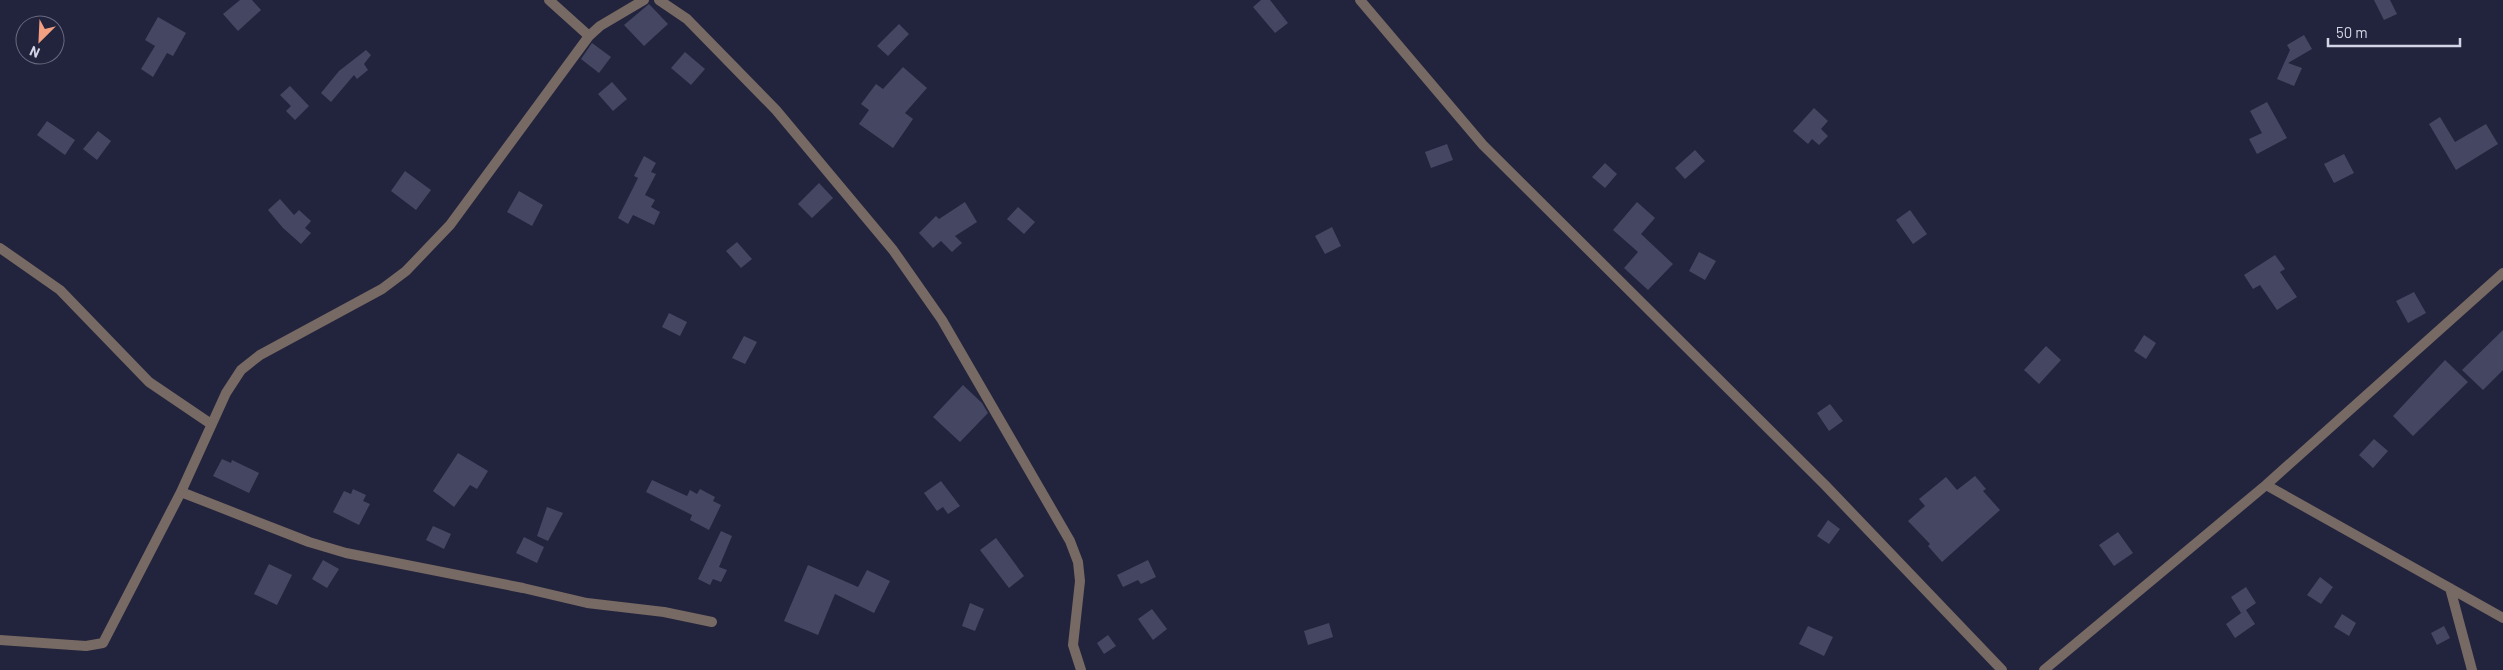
<svg xmlns="http://www.w3.org/2000/svg" width="2503" height="670" font-family="Barlow,sans-serif">
	<style>
		.building { fill: #454762 }
		.lines { fill: none; stroke-linecap: round; stroke-linejoin: round }
		.minor { stroke: #776963; stroke-width: 10 }
	</style>
	<rect width="100%" height="100%" fill="#22233c"/>
	<path class="building" d="M 240,0 L 252,0 L 261,10 L 238,31 L 223,14 Z
		M 1261,0 L 1270,0 L 1288,23 L 1275,33 L 1253,7 Z
		M 2374,0 L 2390,0 L 2397,14 L 2384,20 Z
		M 649,4 L 668,24 L 644,46 L 624,25 Z
		M 158,17 L 186,33 L 173,56 L 167,53 L 153,77 L 141,69 L 155,46 L 145,40 Z
		M 899,24 L 909,34 L 888,56 L 877,46 Z
		M 2304,35 L 2312,49 L 2288,63 L 2302,68 L 2294,86 L 2277,79 L 2290,50 L 2287,45 Z
		M 592,43 L 611,57 L 599,73 L 581,59 Z
		M 366,50 L 371,55 L 364,64 L 368,70 L 357,79 L 354,75 L 331,102 L 321,93 L 339,71 Z
		M 685,52 L 705,69 L 691,85 L 671,68 Z
		M 903,67 L 927,88 L 905,113 L 913,119 L 893,148 L 859,124 L 869,110 L 861,104 L 876,84 L 883,89 Z
		M 612,82 L 627,99 L 613,111 L 598,94 Z
		M 290,86 L 309,106 L 295,120 L 286,111 L 291,106 L 280,95 Z
		M 2267,102 L 2287,138 L 2257,154 L 2249,139 L 2262,133 L 2250,111 Z
		M 1814,108 L 1828,121 L 1821,129 L 1828,136 L 1819,145 L 1812,139 L 1808,144 L 1793,131 Z
		M 2440,117 L 2455,142 L 2486,124 L 2498,144 L 2456,170 L 2429,124 Z
		M 47,121 L 75,140 L 65,155 L 37,135 Z
		M 98,131 L 111,141 L 97,160 L 83,149 Z
		M 1447,144 L 1453,160 L 1431,168 L 1425,152 Z
		M 1695,150 L 1705,161 L 1685,179 L 1675,168 Z
		M 2344,154 L 2354,173 L 2334,183 L 2324,164 Z
		M 644,156 L 656,163 L 651,172 L 656,174 L 645,195 L 655,200 L 651,207 L 660,212 L 654,225 L 633,215 L 628,224 L 618,218 L 638,178 L 634,176 Z
		M 1605,163 L 1617,174 L 1605,188 L 1592,177 Z
		M 405,171 L 431,190 L 416,210 L 391,191 Z
		M 819,183 L 833,198 L 812,218 L 798,204 Z
		M 519,191 L 543,205 L 532,226 L 507,212 Z
		M 280,199 L 294,215 L 299,210 L 311,221 L 305,228 L 311,233 L 301,244 L 283,228 L 268,210 Z
		M 965,202 L 977,222 L 955,236 L 962,243 L 952,252 L 941,241 L 933,248 L 919,233 L 936,216 L 939,219 Z
		M 1637,202 L 1655,218 L 1641,234 L 1673,264 L 1648,290 L 1624,268 L 1638,252 L 1613,230 Z
		M 1018,207 L 1035,222 L 1024,234 L 1007,219 Z
		M 1910,210 L 1927,234 L 1913,244 L 1896,220 Z
		M 1332,227 L 1341,246 L 1325,254 L 1315,236 Z
		M 737,242 L 752,259 L 741,268 L 726,251 Z
		M 1699,252 L 1716,261 L 1705,280 L 1689,271 Z
		M 2275,255 L 2285,269 L 2280,272 L 2297,297 L 2277,310 L 2260,285 L 2253,289 L 2244,275 Z
		M 2414,292 L 2426,313 L 2408,323 L 2396,301 Z
		M 669,313 L 687,322 L 680,336 L 662,327 Z
		M 2503,330 L 2503,370 L 2483,390 L 2462,370 Z
		M 2144,335 L 2156,343 L 2146,359 L 2134,351 Z
		M 744,336 L 757,342 L 745,364 L 732,358 Z
		M 2046,346 L 2061,360 L 2039,384 L 2024,370 Z
		M 2445,360 L 2468,382 L 2413,436 L 2393,416 Z
		M 963,385 L 982,403 L 988,413 L 960,442 L 933,417 Z
		M 1830,404 L 1843,421 L 1829,431 L 1817,413 Z
		M 2374,439 L 2388,451 L 2373,468 L 2359,455 Z
		M 458,453 L 488,471 L 477,489 L 470,485 L 454,507 L 433,491 Z
		M 222,459 L 231,463 L 232,460 L 259,473 L 249,493 L 213,476 Z
		M 1975,476 L 1986,489 L 1983,491 L 2000,510 L 1942,562 L 1928,546 L 1930,544 L 1908,521 L 1925,506 L 1919,499 L 1946,477 L 1957,490 Z
		M 652,480 L 687,496 L 690,490 L 697,494 L 700,489 L 715,497 L 713,501 L 721,505 L 709,530 L 690,520 L 692,515 L 646,492 Z
		M 941,481 L 960,506 L 948,514 L 943,507 L 937,511 L 924,493 Z
		M 353,489 L 366,495 L 363,501 L 370,504 L 359,525 L 333,512 L 344,491 L 351,494 Z
		M 547,507 L 563,513 L 548,541 L 537,536 Z
		M 1828,520 L 1840,529 L 1829,544 L 1817,536 Z
		M 433,526 L 451,534 L 444,549 L 426,540 Z
		M 721,531 L 732,536 L 719,567 L 727,570 L 721,582 L 713,579 L 710,585 L 698,579 Z
		M 2118,532 L 2133,553 L 2114,566 L 2099,545 Z
		M 524,537 L 544,547 L 537,563 L 516,553 Z
		M 996,538 L 1024,576 L 1009,588 L 980,550 Z
		M 323,560 L 339,569 L 327,588 L 312,579 Z
		M 1148,560 L 1156,577 L 1141,584 L 1138,580 L 1123,587 L 1117,575 Z
		M 269,564 L 292,575 L 277,605 L 254,594 Z
		M 808,565 L 858,587 L 867,570 L 890,581 L 874,613 L 835,594 L 818,635 L 784,621 Z
		M 2320,577 L 2333,587 L 2321,604 L 2307,595 Z
		M 2246,587 L 2256,603 L 2246,610 L 2255,624 L 2235,638 L 2226,624 L 2244,611 L 2241,613 L 2231,597 Z
		M 970,603 L 984,609 L 975,631 L 962,626 Z
		M 1152,609 L 1167,629 L 1153,640 L 1138,619 Z
		M 2342,614 L 2356,623 L 2349,636 L 2334,627 Z
		M 1329,623 L 1333,637 L 1308,645 L 1304,631 Z
		M 1808,626 L 1833,637 L 1824,656 L 1799,644 Z
		M 2444,626 L 2450,638 L 2437,645 L 2431,633 Z
		M 1108,635 L 1116,646 L 1104,654 L 1097,643 Z"/>
	<g class="lines">
		<path class="minor" d="M 549,0 L 589,36
			M 659,0 L 687,19 L 776,110 L 893,250 L 942,320 L 1070,541 L 1078,562 L 1080,581 L 1073,645 L 1081,670
			M 1360,0 L 1483,145 L 1825,485 L 2002,670
			M 0,248 L 60,290 L 149,382 L 211,424
			M 2266,485 L 2503,618
			M 181,492 L 309,542 L 346,553 L 523,588 L 587,603 L 664,612 L 712,622
			M 2450,588 L 2472,670
			M 0,640 L 86,646 L 103,643 L 181,492 L 226,393 L 241,370 L 260,355 L 382,289 L 406,271 L 450,225 L 589,36 L 600,26 L 644,0
			M 2044,670 L 2266,485 L 2503,273"/>
	</g>
	<g transform="translate(40 40) rotate(204)"><circle r="24" fill="#22233c" stroke="#696a80"/>
	<path d="M0-4L9 19L0 12L-9 19Z" fill="#f2a081"/>
	<text y="-8" font-size="14" font-weight="bold" text-anchor="middle" fill="#d3d5e6">N</text>
	</g>
	<path d="M2328 38v8h132v-8" fill="none" stroke="#d3d5e6" stroke-width="2.5"/>
	<text x="2336" y="38" font-size="15" fill="#d3d5e6" stroke="#22233c" stroke-width="4" paint-order="stroke">50 m</text>
</svg>
